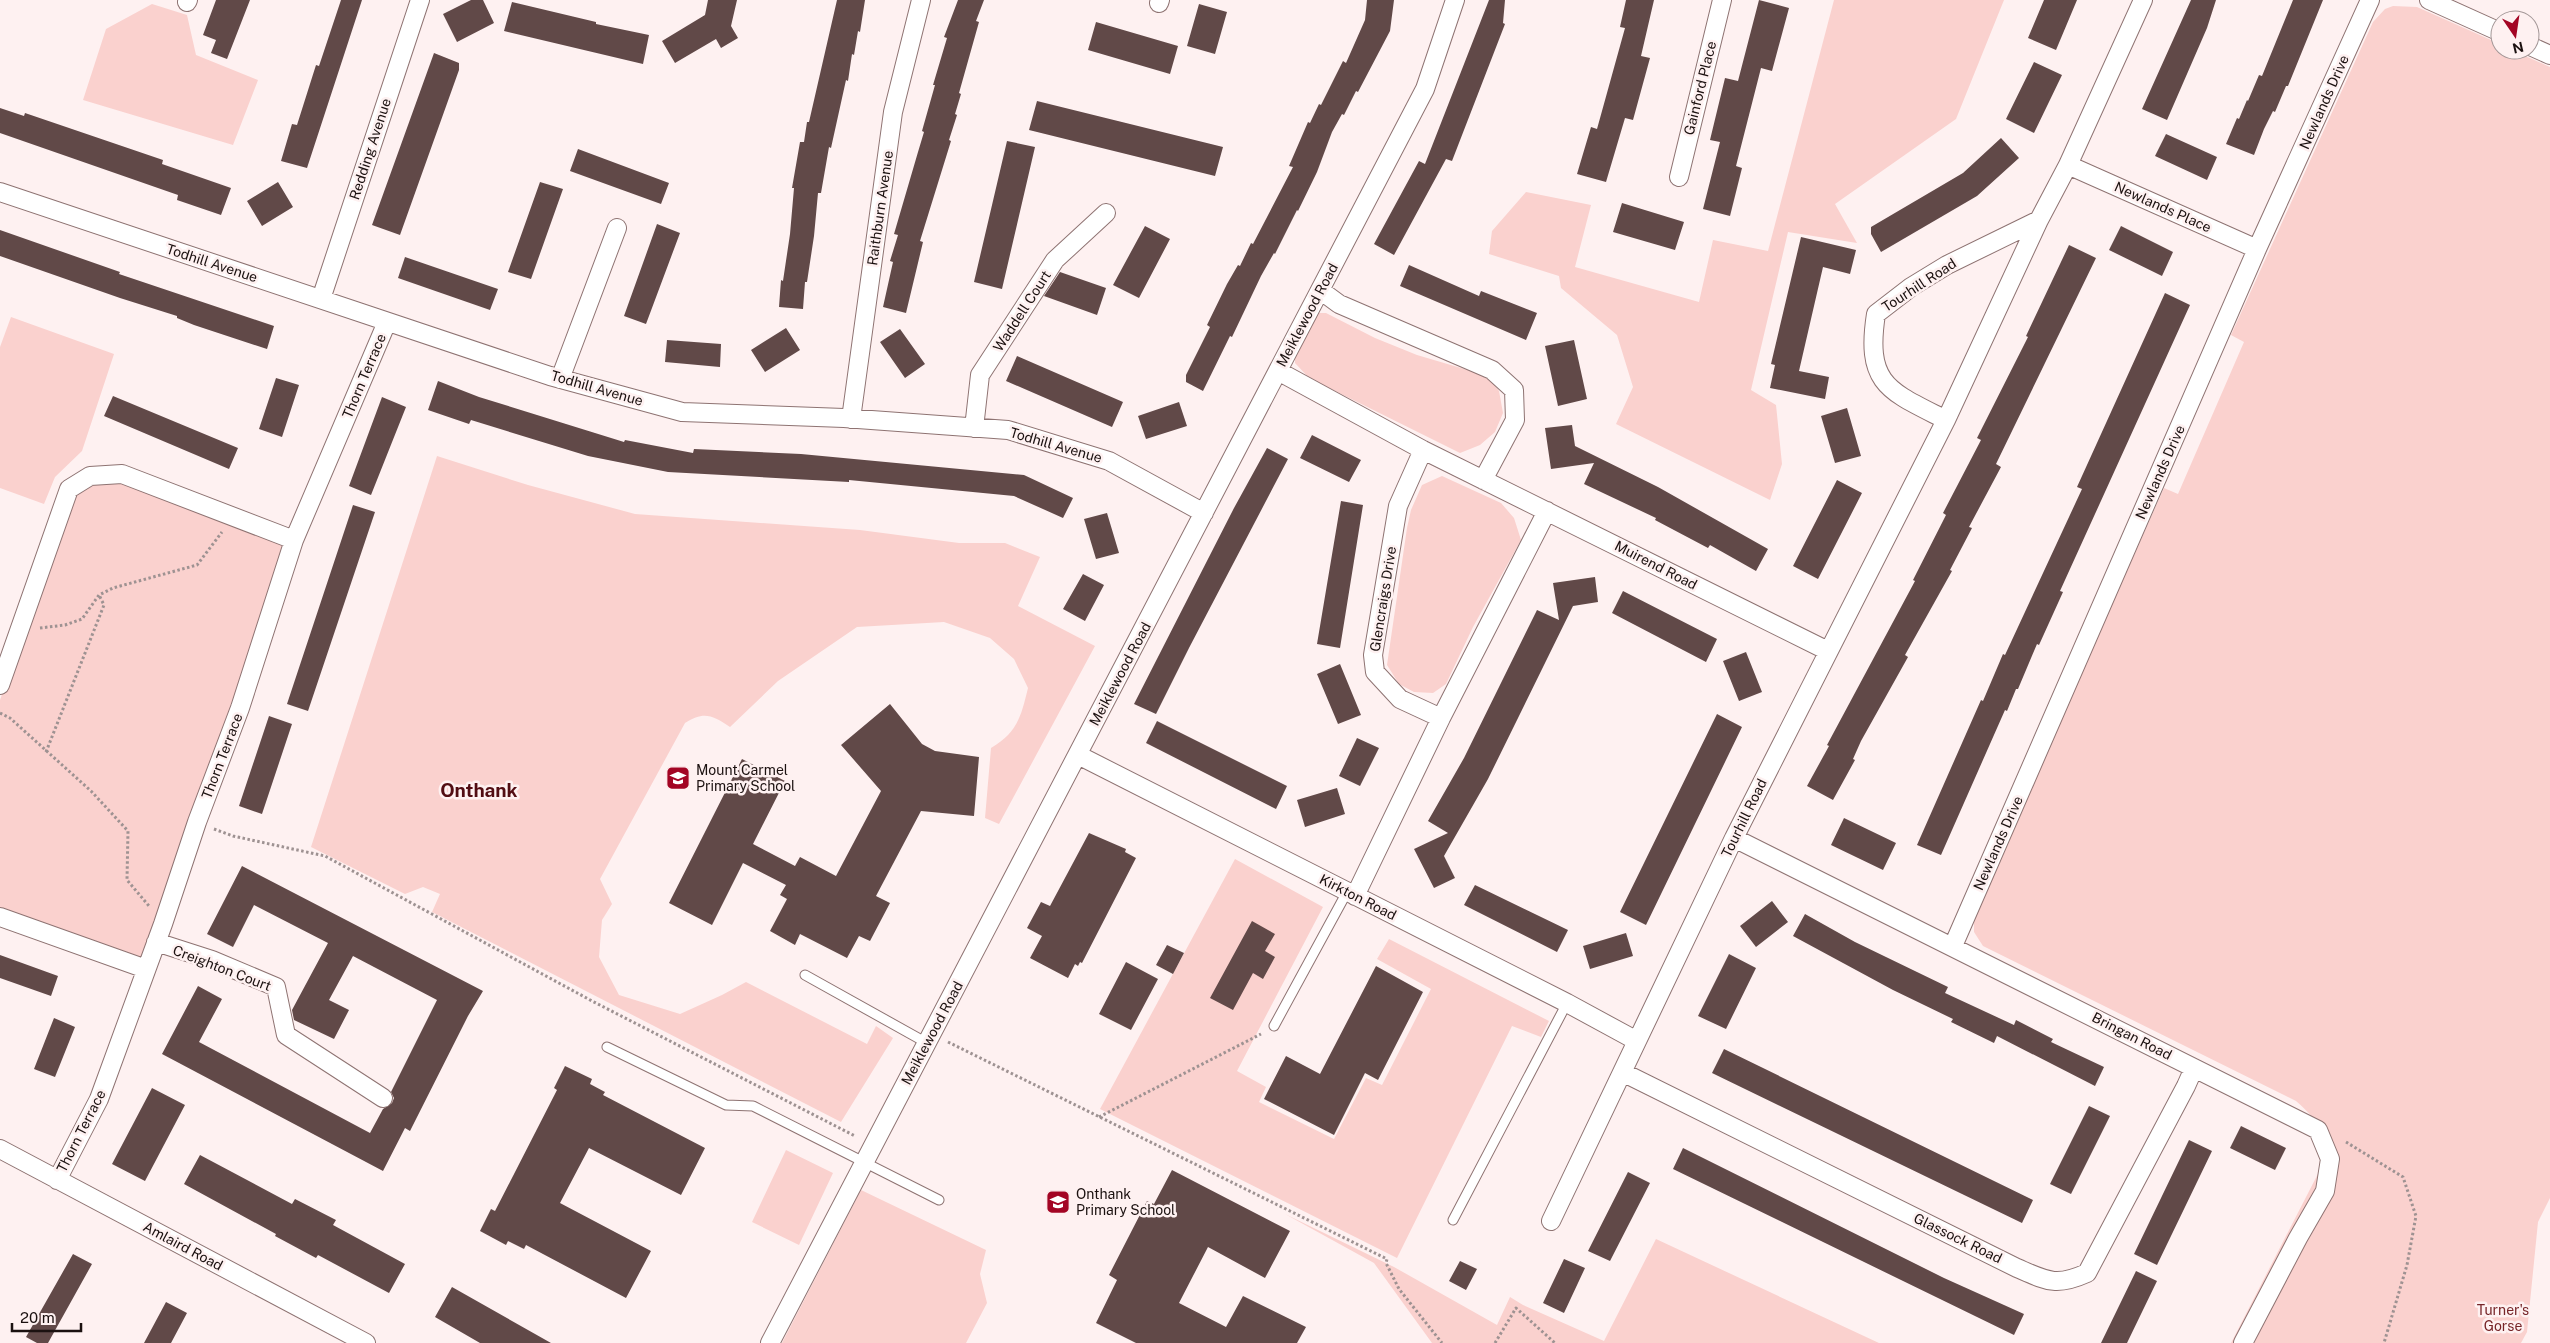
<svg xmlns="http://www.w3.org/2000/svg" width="2550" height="1343" font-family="'Public Sans',sans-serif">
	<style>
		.green { fill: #fad1ce }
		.building { fill: #614948 }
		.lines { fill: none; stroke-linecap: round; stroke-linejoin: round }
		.lane-casing { stroke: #8e7372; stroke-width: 11 }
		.street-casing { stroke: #8e7372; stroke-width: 20 }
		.path { stroke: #9e9292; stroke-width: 3; stroke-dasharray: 2.5 2.5; stroke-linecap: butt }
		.lane { stroke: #fff; stroke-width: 9 }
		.street { stroke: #fff; stroke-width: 18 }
		.labels { text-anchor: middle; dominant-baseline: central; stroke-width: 5; stroke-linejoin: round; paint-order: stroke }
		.street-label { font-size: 14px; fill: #1b1110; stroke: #fef1f1 }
		.poi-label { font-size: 14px; fill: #1b1110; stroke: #fef1f1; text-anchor: start }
		.park-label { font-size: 14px; fill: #772528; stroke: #fef1f1 }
		.district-label { font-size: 19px; font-weight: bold; fill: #520d13; stroke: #fef1f1 }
	</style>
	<rect width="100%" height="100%" fill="#fef1f1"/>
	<path class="green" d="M 1834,0 L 2004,0 L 1956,119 L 1835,204 L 1857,243 L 1788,232 L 1751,390 L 1776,405 L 1782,464 L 1770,500 L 1616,424 L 1633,387 L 1617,335 L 1561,288 L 1559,276 L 1489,254 L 1492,231 L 1526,192 L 1591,205 L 1575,267 L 1699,302 L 1713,240 L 1768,251 Z
		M 152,4 L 187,15 L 196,55 L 258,80 L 233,145 L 83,100 L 106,29 Z
		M 2393,6 L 2417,7 L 2500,44 L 2500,50 L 2512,50 L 2550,67 L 2550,1198 L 2538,1222 L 2527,1332 L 2521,1343 L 2231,1343 L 2323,1164 C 2323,1130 2322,1124 2296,1101 L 1983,946 L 1974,932 L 1974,913 L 2164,488 L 2178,494 L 2244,342 L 2231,335 L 2373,22 L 2385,9 Z
		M 1316,313 L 1326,313 L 1375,338 L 1417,355 L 1488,376 L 1499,391 L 1503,413 L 1495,432 L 1480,445 L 1460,453 L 1309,378 L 1295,363 L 1295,348 Z
		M 11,317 L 114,354 L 82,451 L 55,477 L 44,504 L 0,488 L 0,347 Z
		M 437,456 L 528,485 L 635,514 L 860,530 L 959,543 L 1005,543 L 1040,557 L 1018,606 L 1095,646 L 999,824 L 985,818 L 991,748 C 1018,732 1021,716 1028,688 L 1014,659 L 990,638 L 944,622 L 857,627 L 778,681 L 730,727 C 712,715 704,711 685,723 L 600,879 L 612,904 L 602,920 L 599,957 L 619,995 L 680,1014 L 722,995 L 746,982 L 867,1044 L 876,1026 L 893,1038 L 841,1122 L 432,912 L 440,894 L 423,887 L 405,894 L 311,847 Z
		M 1442,476 L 1501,503 L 1514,518 L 1521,540 L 1473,627 L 1446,684 L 1433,693 L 1414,692 L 1399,684 L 1387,665 L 1407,528 L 1411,510 L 1422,485 Z
		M 118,478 L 287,543 L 234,707 L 141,963 L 0,911 L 0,700 L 73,493 L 91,480 Z
		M 1235,859 L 1323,907 L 1237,1071 L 1266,1087 L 1259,1102 L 1334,1139 L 1366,1078 L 1382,1085 L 1431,989 L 1377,959 L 1389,939 L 1549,1021 L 1541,1037 L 1512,1026 L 1397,1258 L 1100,1109 Z
		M 786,1150 L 833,1173 L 799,1245 L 752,1222 Z
		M 861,1190 L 986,1250 L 980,1274 L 987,1303 L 966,1343 L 782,1343 Z
		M 1285,1214 L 1394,1267 L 1497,1325 L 1510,1297 L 1523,1305 L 1604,1341 L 1656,1239 L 1879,1343 L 1432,1343 L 1374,1263 Z"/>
	<path class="building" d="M 216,0 L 250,0 L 227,59 L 211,53 L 216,40 L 203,35 Z
		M 341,0 L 362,0 L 307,168 L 281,161 L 292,124 L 297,125 L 316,65 L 319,66 Z
		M 471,0 L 483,0 L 494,23 L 457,42 L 443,14 Z
		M 708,0 L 737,0 L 731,26 L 738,38 L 721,48 L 716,39 L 675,63 L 662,41 L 705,15 Z
		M 837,0 L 865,0 L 860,32 L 858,31 L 854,55 L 852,54 L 848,81 L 846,80 L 831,148 L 829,147 L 821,193 L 818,193 L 814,236 L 807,282 L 805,282 L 803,309 L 779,307 L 781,280 L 783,281 L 790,234 L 794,188 L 792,188 L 800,142 L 804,142 L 807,122 L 809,122 Z
		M 958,0 L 984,0 L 976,21 L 979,22 L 959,93 L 961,94 L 955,114 L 957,115 L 949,140 L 951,141 L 920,241 L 923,242 L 906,313 L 883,307 L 893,262 L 890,261 L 898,235 L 894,234 L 918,152 L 924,132 L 922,131 L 935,85 L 933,85 L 947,38 L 944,37 Z
		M 1367,0 L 1394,0 L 1390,31 L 1358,92 L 1356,91 L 1344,115 L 1342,114 L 1332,132 L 1317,172 L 1298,211 L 1297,210 L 1275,254 L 1274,253 L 1261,276 L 1232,337 L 1230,336 L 1203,391 L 1186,382 L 1186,375 L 1210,327 L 1207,325 L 1227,284 L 1238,265 L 1240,266 L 1251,243 L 1253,244 L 1293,167 L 1289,166 L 1308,122 L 1310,123 L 1319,104 L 1321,105 L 1343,61 L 1346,63 L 1365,20 Z
		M 1489,0 L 1505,0 L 1503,23 L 1505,24 L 1452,161 L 1446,159 L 1394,255 L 1374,244 L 1419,161 L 1425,164 Z
		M 1626,0 L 1654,0 L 1641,56 L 1650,58 L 1633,120 L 1625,118 L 1606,182 L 1577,174 L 1591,127 L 1597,129 L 1625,28 L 1620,27 Z
		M 1759,0 L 1789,8 L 1772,71 L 1761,68 L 1736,166 L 1742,168 L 1730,216 L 1703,209 L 1720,142 L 1710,140 L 1725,78 L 1738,81 Z
		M 2044,0 L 2077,0 L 2056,50 L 2028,38 Z
		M 2191,0 L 2216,0 L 2207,28 L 2167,120 L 2142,109 Z
		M 2293,0 L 2323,0 L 2288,86 L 2286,86 L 2275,112 L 2273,111 L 2264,129 L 2254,155 L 2226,144 L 2237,118 L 2239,119 L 2247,100 L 2248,101 L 2259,75 L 2262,76 Z
		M 512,2 L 596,22 L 596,24 L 649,35 L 643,64 L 504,31 Z
		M 1199,4 L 1227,12 L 1215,54 L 1187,46 Z
		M 1096,22 L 1178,46 L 1170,74 L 1088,50 Z
		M 434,53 L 459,63 L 459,70 L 400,235 L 372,225 Z
		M 2034,62 L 2062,75 L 2034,133 L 2006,119 Z
		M 1037,101 L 1223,147 L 1215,176 L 1029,130 Z
		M 0,108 L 24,116 L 25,113 L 163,160 L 162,164 L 231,188 L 221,215 L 177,200 L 178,195 L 0,133 Z
		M 2166,134 L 2217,157 L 2207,180 L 2155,156 Z
		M 2001,138 L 2019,158 L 1977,196 L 1881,252 L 1871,234 L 1871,227 L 1963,173 Z
		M 1007,141 L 1035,147 L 1002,289 L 974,282 Z
		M 578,149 L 669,183 L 661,204 L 570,171 Z
		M 278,182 L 293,207 L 262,226 L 247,201 Z
		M 540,182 L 563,189 L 531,279 L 508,272 Z
		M 1622,203 L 1684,222 L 1675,250 L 1613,232 Z
		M 657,224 L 680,233 L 646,324 L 624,316 Z
		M 1145,226 L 1170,239 L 1139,298 L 1113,285 Z
		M 2121,226 L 2173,252 L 2162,276 L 2109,250 Z
		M 0,230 L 120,272 L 119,274 L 274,326 L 267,349 L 194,325 L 177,318 L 177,316 L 120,298 L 0,256 Z
		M 1801,237 L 1856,250 L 1850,274 L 1823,267 L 1799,371 L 1829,377 L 1825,399 L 1770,388 L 1775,365 L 1771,364 Z
		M 2069,245 L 2096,258 L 1996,464 L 2001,467 L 1969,527 L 1972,528 L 1950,570 L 1952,571 L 1905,655 L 1908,657 L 1861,741 L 1853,759 L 1855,760 L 1833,800 L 1807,786 L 1829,746 L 1827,745 L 1915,581 L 1913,580 L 1946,515 L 1943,513 L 1981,440 L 1977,438 L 2028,337 L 2026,336 Z
		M 405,257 L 498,289 L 490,310 L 398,278 Z
		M 1409,265 L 1479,296 L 1481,291 L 1537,313 L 1526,340 L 1400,286 Z
		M 1060,272 L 1106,288 L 1097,315 L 1044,296 Z
		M 2165,293 L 2190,305 L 2060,591 L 2063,592 L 2039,645 L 2037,644 L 2018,689 L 2016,689 L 2007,711 L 2005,710 L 1941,855 L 1917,845 L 1981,700 L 1983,701 L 2003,654 L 2005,655 L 2082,489 L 2077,487 Z
		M 786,328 L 800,350 L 765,372 L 751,350 Z
		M 900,329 L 925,364 L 905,378 L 880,342 Z
		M 667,340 L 721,344 L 720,367 L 665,362 Z
		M 1574,340 L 1587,399 L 1558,406 L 1545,346 Z
		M 1017,356 L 1123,402 L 1112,427 L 1006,381 Z
		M 276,378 L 299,385 L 282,437 L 259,429 Z
		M 438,381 L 479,397 L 624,442 L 625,440 L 693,453 L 694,449 L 801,454 L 1024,475 L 1073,498 L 1063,518 L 1014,496 L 849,480 L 849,482 L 668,472 L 588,456 L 471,420 L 469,424 L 428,410 Z
		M 113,396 L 238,448 L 229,469 L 104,416 Z
		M 382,397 L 406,407 L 371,495 L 349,486 Z
		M 1179,402 L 1187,426 L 1146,439 L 1138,416 Z
		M 1847,408 L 1861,456 L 1835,463 L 1821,416 Z
		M 1572,425 L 1575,446 L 1658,487 L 1768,549 L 1756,571 L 1710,545 L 1708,548 L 1655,520 L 1656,518 L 1584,484 L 1594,463 L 1551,469 L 1545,428 Z
		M 1312,435 L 1361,460 L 1349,482 L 1300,458 Z
		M 1267,448 L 1288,459 L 1189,648 L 1156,714 L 1134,704 L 1234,508 Z
		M 1837,480 L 1862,493 L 1818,579 L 1793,566 Z
		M 1341,501 L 1363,505 L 1340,648 L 1317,644 Z
		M 353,505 L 375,512 L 308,711 L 287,704 Z
		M 1107,513 L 1119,553 L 1096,559 L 1084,519 Z
		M 1083,574 L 1104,585 L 1085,621 L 1063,609 Z
		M 1595,577 L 1598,602 L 1573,606 L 1488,779 L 1444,856 L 1455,878 L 1434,888 L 1414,849 L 1448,833 L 1428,821 L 1464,758 L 1537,610 L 1559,620 L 1553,583 Z
		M 1623,591 L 1717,639 L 1706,662 L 1612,613 Z
		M 1746,652 L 1762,692 L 1739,701 L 1723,661 Z
		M 1340,664 L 1361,715 L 1338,724 L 1317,674 Z
		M 890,704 L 922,744 L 935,751 L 979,757 L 974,816 L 921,811 L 876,896 L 890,903 L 870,941 L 859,936 L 847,958 L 800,934 L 795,945 L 770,931 L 787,899 L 780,895 L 786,885 L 743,863 L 712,925 L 669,903 L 742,759 L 785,781 L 753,844 L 795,866 L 800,857 L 836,876 L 881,791 L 841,745 Z
		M 1717,714 L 1742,727 L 1646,925 L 1620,912 Z
		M 269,716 L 292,724 L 262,814 L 239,806 Z
		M 1157,721 L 1287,786 L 1276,809 L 1146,743 Z
		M 1357,738 L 1379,748 L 1360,786 L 1339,776 Z
		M 1337,788 L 1345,814 L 1305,827 L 1297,800 Z
		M 1844,818 L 1896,843 L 1883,870 L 1831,845 Z
		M 1089,833 L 1126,849 L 1125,852 L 1136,858 L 1082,963 L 1080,962 L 1078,966 L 1075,964 L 1068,978 L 1030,958 L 1042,936 L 1027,928 L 1041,902 L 1050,906 Z
		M 242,866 L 483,991 L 468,1016 L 410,1131 L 405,1128 L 383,1171 L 162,1054 L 198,986 L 222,999 L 199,1042 L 370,1133 L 383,1109 L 392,1103 L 394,1098 L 391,1092 L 437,1000 L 353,956 L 329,1000 L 349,1010 L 334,1039 L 294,1020 L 292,1010 L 328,943 L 254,905 L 233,947 L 207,934 Z
		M 1475,885 L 1568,930 L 1557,952 L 1464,905 Z
		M 1772,901 L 1788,922 L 1756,947 L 1740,926 Z
		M 1805,914 L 1855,942 L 1948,987 L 1945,993 L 2014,1025 L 2016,1020 L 2053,1039 L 2051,1042 L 2104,1067 L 2095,1086 L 1997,1036 L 1994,1043 L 1951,1022 L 1953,1019 L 1893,990 L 1793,936 Z
		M 1252,921 L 1275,934 L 1265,951 L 1275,957 L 1263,979 L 1253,973 L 1233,1010 L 1210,998 Z
		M 1626,933 L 1633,956 L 1590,969 L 1583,946 Z
		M 1167,945 L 1184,953 L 1173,974 L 1156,965 Z
		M 1729,954 L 1756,968 L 1726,1029 L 1698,1016 Z
		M 0,955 L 58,976 L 51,996 L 0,978 Z
		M 1126,962 L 1158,979 L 1131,1030 L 1099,1014 Z
		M 1376,966 L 1423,992 L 1378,1080 L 1365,1073 L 1334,1135 L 1264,1099 L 1286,1056 L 1320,1074 Z
		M 54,1018 L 75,1027 L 55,1077 L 34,1069 Z
		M 1724,1049 L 2033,1200 L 2022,1223 L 1712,1073 Z
		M 565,1066 L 592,1079 L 590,1084 L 605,1092 L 603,1095 L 705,1148 L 681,1195 L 589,1148 L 560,1203 L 651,1251 L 626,1298 L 526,1245 L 524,1249 L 508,1241 L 506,1245 L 480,1231 L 491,1209 L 495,1211 L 557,1090 L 554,1088 Z
		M 152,1088 L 185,1105 L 145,1181 L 112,1164 Z
		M 2089,1106 L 2110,1116 L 2071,1194 L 2050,1184 Z
		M 2241,1126 L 2286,1148 L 2275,1170 L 2230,1148 Z
		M 2189,1140 L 2212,1151 L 2157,1265 L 2134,1254 Z
		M 1683,1148 L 1944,1278 L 2024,1314 L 2014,1335 L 1673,1169 Z
		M 200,1155 L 292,1204 L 295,1199 L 336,1220 L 333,1225 L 405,1264 L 389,1293 L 318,1255 L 316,1258 L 275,1236 L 276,1234 L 184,1184 Z
		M 1172,1170 L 1290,1231 L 1265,1278 L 1208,1247 L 1179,1303 L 1226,1327 L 1243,1296 L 1306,1327 L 1297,1343 L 1136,1343 L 1096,1323 L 1117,1280 L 1109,1275 L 1147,1201 L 1154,1204 Z
		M 1628,1172 L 1650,1183 L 1610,1261 L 1588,1251 Z
		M 73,1254 L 92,1264 L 48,1343 L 37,1343 L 26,1337 Z
		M 1564,1259 L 1585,1268 L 1564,1313 L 1543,1303 Z
		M 1460,1261 L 1477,1269 L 1466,1290 L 1449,1281 Z
		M 2136,1271 L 2157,1281 L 2127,1343 L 2101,1343 Z
		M 452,1287 L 551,1343 L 480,1343 L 435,1317 Z
		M 166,1302 L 187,1313 L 171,1343 L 144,1343 Z"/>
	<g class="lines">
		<g class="lane-casing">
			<path id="lane" d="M 805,975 L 927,1043
				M 1274,1026 L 1347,892
				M 607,1047 L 726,1105 L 753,1106 L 939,1200
				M 1453,1220 L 1567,1003"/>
		</g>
		<g class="street-casing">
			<path id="street" d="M 2429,0 L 2500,32
				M 187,2 L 188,0
				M 1159,3 L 1160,0
				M 2530,46 L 2550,55
				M 2068,165 L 2257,249
				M 1679,177 L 1722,0
				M 0,192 L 550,376 L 682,412 L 844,418 L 1008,430 L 1109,461 L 1204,513
				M 1320,290 L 1339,304 L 1492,370 L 1514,390 L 1515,420 L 1483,480
				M 321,299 L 420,0
				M 1278,371 L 1423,450 L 1828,651
				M 560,379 L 617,228
				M 851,419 L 893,112 L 921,0
				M 1946,420 C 1889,391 1865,385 1876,314 L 1911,287 L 1947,265 L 2039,220
				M 974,428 L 980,375 L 1055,260 L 1106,213
				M 1423,450 L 1398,506 L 1373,655 L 1375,672 L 1400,699 L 1441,718
				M 0,685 L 69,489 L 90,476 L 122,474 L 294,540
				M 1078,755 L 1567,1003 L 1637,1041
				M 1734,838 L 2318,1130 L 2330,1159 L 2325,1191 L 2298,1238 L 2243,1343
				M 1355,896 L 1441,718 L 1547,511
				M 0,917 L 146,969
				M 156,942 L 212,960 L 276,987 L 286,1035 L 383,1098
				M 1953,946 L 2257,249 L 2370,0
				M 1624,1073 L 2017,1268 C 2047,1281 2056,1287 2087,1273 L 2186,1086 L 2194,1068
				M 0,1149 L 366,1343
				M 57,1180 L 99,1099 L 163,924 L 197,822 L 240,708 L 294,540 L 387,322
				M 1551,1221 L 1734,838 L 1946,420 L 2039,220 L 2068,165 L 2143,0
				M 770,1343 L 1425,89 L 1455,0"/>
		</g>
		<path class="path" d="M 40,628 L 65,625 L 82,619 L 99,595 L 113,588 L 197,565 L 222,532
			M 0,713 L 10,718 L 91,791 L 128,831 L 127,880 L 149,906
			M 46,752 L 104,605 L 99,595
			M 214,829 L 233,836 L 325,856 L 592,1001 L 855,1136
			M 948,1042 L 1387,1259 L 1386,1263 L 1399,1289 L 1442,1343
			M 1099,1117 L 1261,1034
			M 2346,1142 L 2403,1177 L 2416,1216 L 2407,1265 L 2384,1343
			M 1495,1343 L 1516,1308 L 1555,1343"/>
		<use href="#lane" class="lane"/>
		<use href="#street" class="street"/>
	</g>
	<defs>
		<g id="school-square" transform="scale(1.25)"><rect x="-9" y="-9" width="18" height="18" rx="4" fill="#a30524" stroke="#fef1f1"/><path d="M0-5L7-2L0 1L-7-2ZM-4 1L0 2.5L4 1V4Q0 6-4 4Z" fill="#fff"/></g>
	</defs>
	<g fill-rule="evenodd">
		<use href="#school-square" x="678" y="778"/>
		<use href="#school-square" x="1058" y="1202"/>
	</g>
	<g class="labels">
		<g class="street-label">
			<text transform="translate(1700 88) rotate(-76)">Gainford Place</text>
			<text transform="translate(2324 102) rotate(-66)">Newlands Drive</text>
			<text transform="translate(370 149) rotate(-72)">Redding Avenue</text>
			<text transform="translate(2163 207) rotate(24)">Newlands Place</text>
			<text transform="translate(880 208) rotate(-82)">Raithburn Avenue</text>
			<text transform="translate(212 263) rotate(18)">Todhill Avenue</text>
			<text transform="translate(1919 285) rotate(-33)">Tourhill Road</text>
			<text transform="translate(1022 311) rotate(-57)">Waddell Court</text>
			<text transform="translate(1307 315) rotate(-62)">Meiklewood Road</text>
			<text transform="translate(364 376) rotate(-67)">Thorn Terrace</text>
			<text transform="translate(597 388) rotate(16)">Todhill Avenue</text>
			<text transform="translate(1056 445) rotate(16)">Todhill Avenue</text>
			<text transform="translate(2160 472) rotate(-66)">Newlands Drive</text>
			<text transform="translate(1656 565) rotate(27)">Muirend Road</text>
			<text transform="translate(1383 599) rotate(-81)">Glencraigs Drive</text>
			<text transform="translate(1120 674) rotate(-62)">Meiklewood Road</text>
			<text transform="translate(222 756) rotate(-69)">Thorn Terrace</text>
			<text transform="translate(1744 818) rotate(-64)">Tourhill Road</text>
			<text transform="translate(1998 843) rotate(-66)">Newlands Drive</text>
			<text transform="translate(1358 897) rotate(27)">Kirkton Road</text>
			<text transform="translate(222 968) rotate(21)">Creighton Court</text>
			<text transform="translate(932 1033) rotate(-62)">Meiklewood Road</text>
			<text transform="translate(2132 1036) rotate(27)">Bringan Road</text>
			<text transform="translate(81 1131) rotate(-63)">Thorn Terrace</text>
			<text transform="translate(1958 1238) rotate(26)">Glassock Road</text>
			<text transform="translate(183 1246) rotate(28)">Amlaird Road</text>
		</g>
		<g class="poi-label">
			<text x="696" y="770">Mount Carmel<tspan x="696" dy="16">Primary School</tspan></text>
			<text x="1076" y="1194">Onthank<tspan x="1076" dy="16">Primary School</tspan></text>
		</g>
		<g class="park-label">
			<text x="2503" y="1310">Turner's<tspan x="2503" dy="16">Gorse</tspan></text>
		</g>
		<g class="district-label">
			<text x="479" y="790">Onthank</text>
		</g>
	</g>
	<g transform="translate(2515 35) rotate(167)"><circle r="24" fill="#fef1f1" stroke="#a39797"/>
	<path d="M0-4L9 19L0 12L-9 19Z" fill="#a30524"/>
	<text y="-8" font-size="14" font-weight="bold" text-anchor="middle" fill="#1b1110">N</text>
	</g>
	<path d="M12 1323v8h69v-8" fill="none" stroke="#1b1110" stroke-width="2.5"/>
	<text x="20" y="1323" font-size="15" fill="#1b1110" stroke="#fef1f1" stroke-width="4" paint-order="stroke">20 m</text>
</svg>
